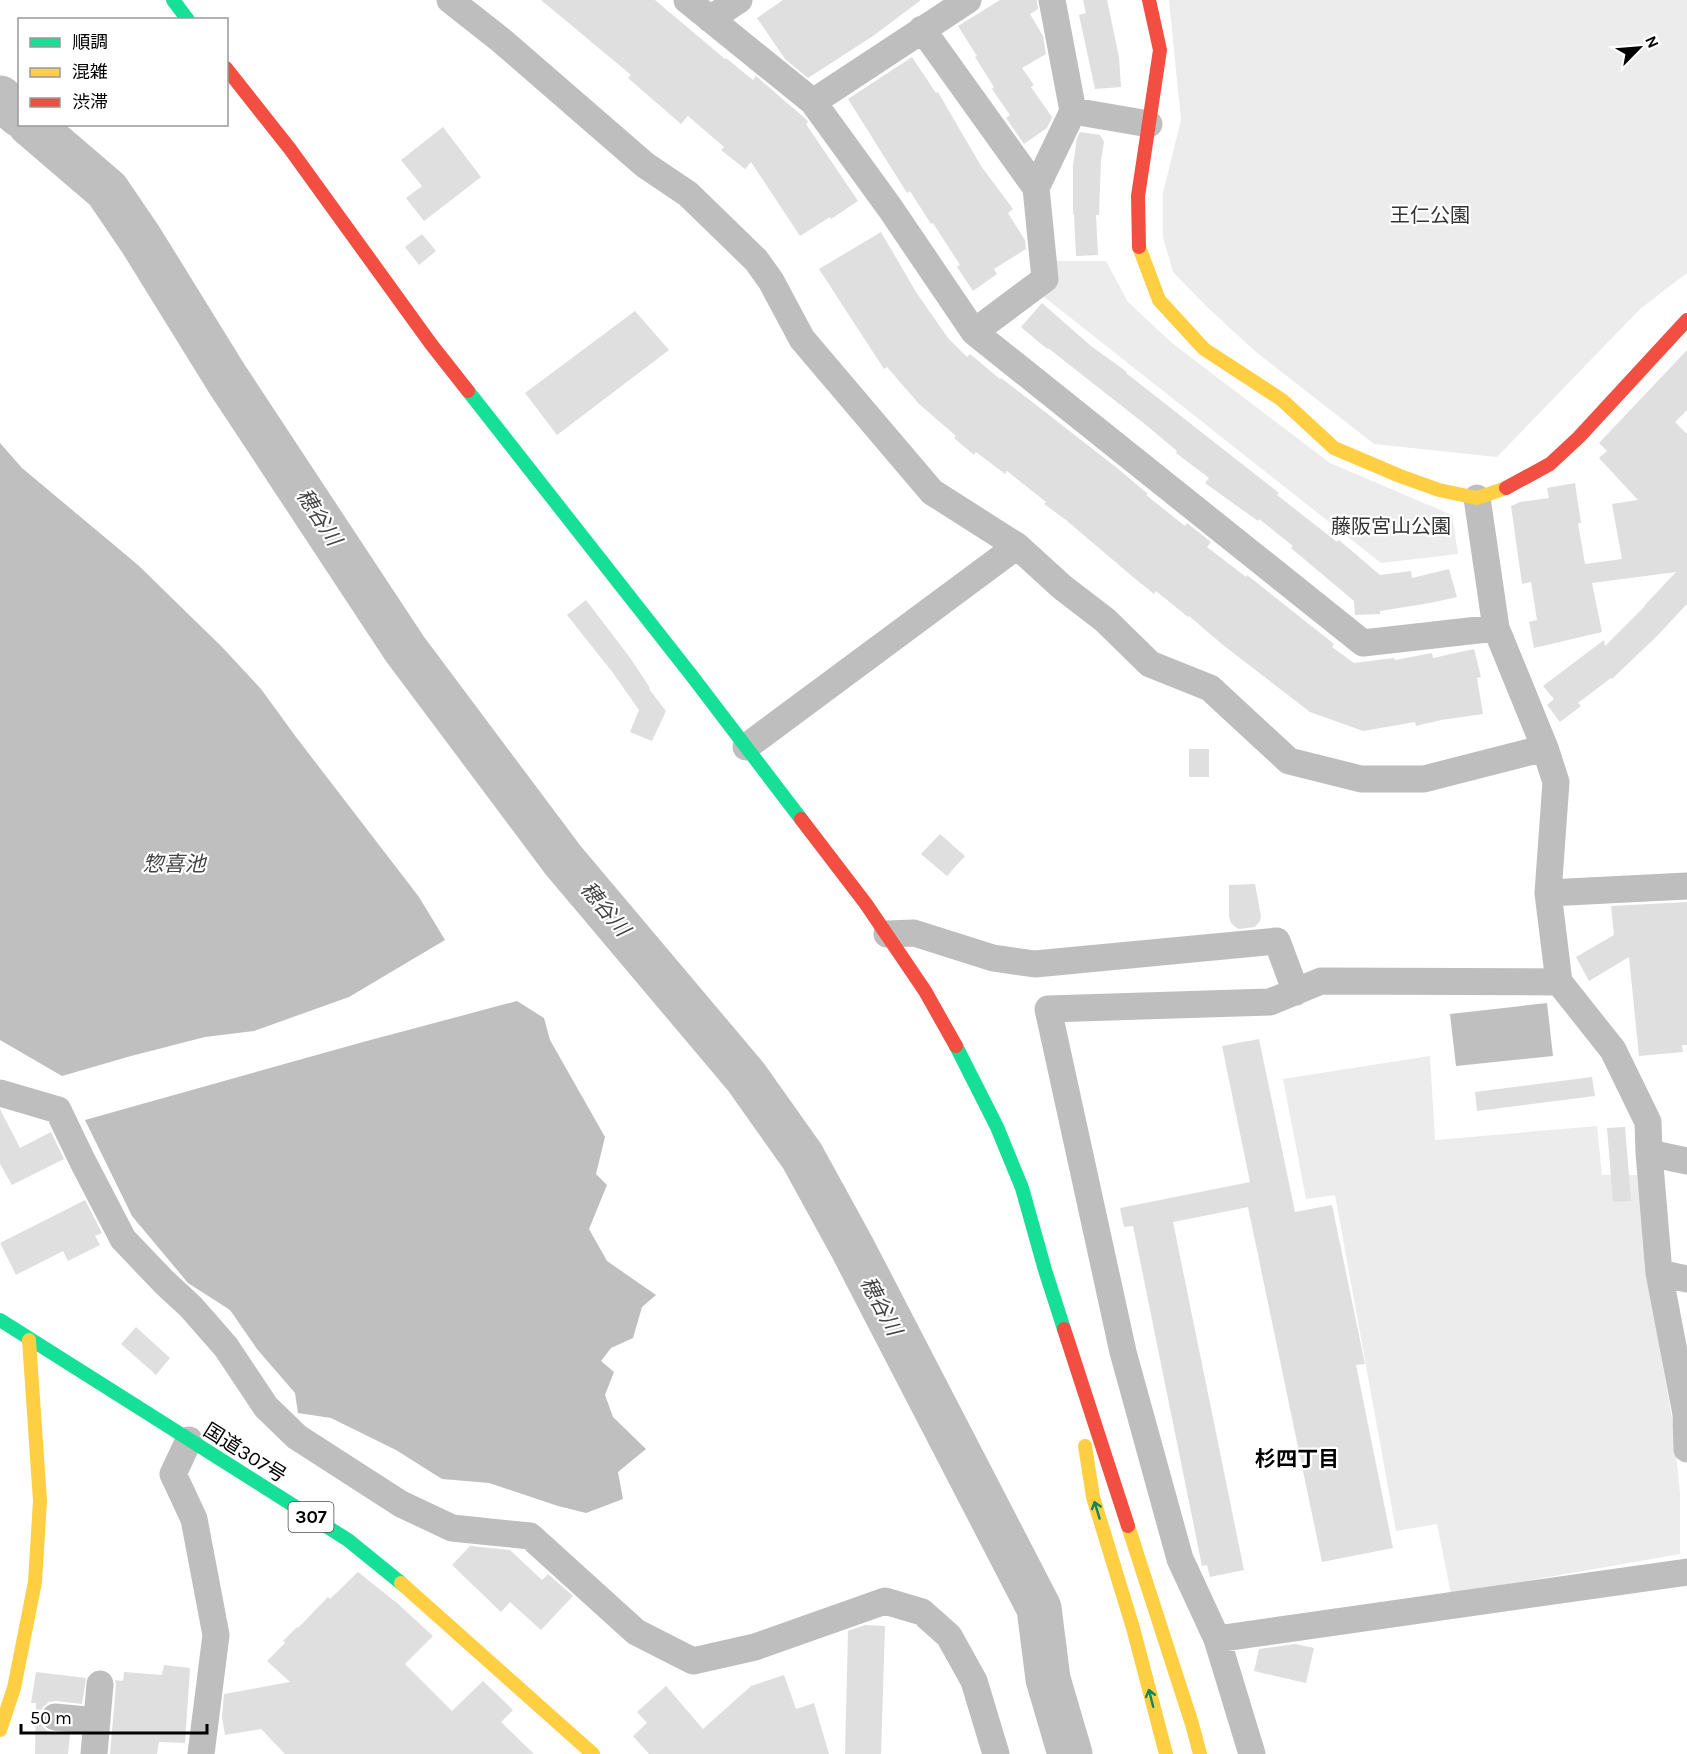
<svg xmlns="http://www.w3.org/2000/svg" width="1687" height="1754" font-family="Karla,'Noto Sans JP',sans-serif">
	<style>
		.green { fill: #ececec }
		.water { fill: #bfbfbf }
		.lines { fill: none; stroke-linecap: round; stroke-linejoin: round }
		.river { stroke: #bfbfbf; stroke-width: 45 }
		.building { fill: #dfdfdf }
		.street { stroke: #bebebe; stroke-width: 27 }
		.fast { stroke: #16e098; stroke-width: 14 }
		.slow { stroke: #ffcf43; stroke-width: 14 }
		.jam { stroke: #f24e42; stroke-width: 14 }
		.oneway { stroke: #0d865b }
		.labels { text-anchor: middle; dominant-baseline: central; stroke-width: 4.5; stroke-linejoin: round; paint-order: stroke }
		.shield { fill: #fff; stroke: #4c4c4c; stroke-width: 1.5 }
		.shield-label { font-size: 18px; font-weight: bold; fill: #000 }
		.park-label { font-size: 20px; fill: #333; stroke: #fff }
		.street-label { font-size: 20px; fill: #000; stroke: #fff }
		.water-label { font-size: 21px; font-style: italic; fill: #444; stroke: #fff }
		.neighbourhood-label { font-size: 21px; font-weight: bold; fill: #000; stroke: #fff }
	</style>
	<rect width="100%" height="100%" fill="#fff"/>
	<path class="green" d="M 1169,0 L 1687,0 L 1687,273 L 1640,309 L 1497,457 L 1374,444 L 1256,352 L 1207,307 L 1173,272 L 1163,237 L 1163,193 L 1181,120 Z
		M 1053,261 L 1106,261 L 1128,302 L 1172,343 L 1330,463 L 1452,515 L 1458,554 L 1381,563 L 1043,296 Z
		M 1430,1056 L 1435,1140 L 1597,1126 L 1602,1175 L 1639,1175 L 1649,1286 L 1674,1430 L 1680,1494 L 1680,1554 L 1451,1594 L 1437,1524 L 1396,1531 L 1335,1195 L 1306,1199 L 1283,1079 Z"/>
	<path class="water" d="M 0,443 L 22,468 L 138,565 L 222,647 L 261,689 L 296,737 L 419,897 L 445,940 L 349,997 L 254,1031 L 205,1037 L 131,1056 L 62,1076 L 0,1040 Z
		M 517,1001 L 544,1018 L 550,1040 L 605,1137 L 596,1174 L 607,1185 L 589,1229 L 607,1261 L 656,1295 L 642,1307 L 633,1338 L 611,1348 L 601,1361 L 614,1372 L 605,1395 L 613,1417 L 646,1449 L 618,1472 L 623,1499 L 586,1513 L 558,1506 L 489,1483 L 442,1479 L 396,1450 L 331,1418 L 298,1413 L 295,1393 L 257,1349 L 230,1310 L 188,1283 L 132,1216 L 85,1120 L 363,1042 Z
		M 1547,1003 L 1553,1056 L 1456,1066 L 1450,1014 Z"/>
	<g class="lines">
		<path class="river" d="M 0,98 L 20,115
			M 30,124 L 107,190 L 141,240 L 227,379 L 405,649 L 563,860 L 746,1077 L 802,1156 L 852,1247 L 1039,1608 L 1048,1679 L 1070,1754"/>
	</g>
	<path class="building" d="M 541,0 L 655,0 L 725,59 L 726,58 L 753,80 L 756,76 L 807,120 L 808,122 L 806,124 L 858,201 L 831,219 L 830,217 L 800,236 L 751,162 L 745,169 L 721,150 L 724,147 L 688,116 L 681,124 L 628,78 L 631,75 Z
		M 783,0 L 921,0 L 873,36 L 808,78 L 785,59 L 757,18 Z
		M 1000,0 L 1037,0 L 1038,9 L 1030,14 L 1043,36 L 1046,54 L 1022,68 L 1034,85 L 1031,87 L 1052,117 L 1047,128 L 1024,144 L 1006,118 L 1010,115 L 992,89 L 994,87 L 975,57 L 977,56 L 958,26 Z
		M 1083,0 L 1107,0 L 1119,57 L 1121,87 L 1095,89 L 1079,15 L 1086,13 Z
		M 912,57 L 936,93 L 938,92 L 981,166 L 1013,209 L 1008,213 L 1025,240 L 1026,249 L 994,269 L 997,274 L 973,291 L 957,267 L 960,265 L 933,223 L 931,224 L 910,191 L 907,193 L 848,99 Z
		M 443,127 L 481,177 L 424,221 L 406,198 L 422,186 L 401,160 Z
		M 1080,132 L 1100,135 L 1104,142 L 1101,160 L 1099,215 L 1096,215 L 1098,255 L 1076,256 L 1074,214 L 1073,214 L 1073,166 L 1077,138 Z
		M 881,232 L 916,292 L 948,338 L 967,357 L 970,354 L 1000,379 L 1001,378 L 1031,401 L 1117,468 L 1148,494 L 1146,495 L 1185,526 L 1187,523 L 1211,542 L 1207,547 L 1246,577 L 1247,575 L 1334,644 L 1332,647 L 1354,663 L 1394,658 L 1395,660 L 1432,653 L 1433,658 L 1474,649 L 1481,677 L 1477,678 L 1483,714 L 1441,720 L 1416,726 L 1415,722 L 1363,731 L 1310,712 L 1223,645 L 1189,616 L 1188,617 L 1156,591 L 1154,594 L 1133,577 L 1066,520 L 1044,504 L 1046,502 L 1007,471 L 1005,474 L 976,452 L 974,455 L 954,438 L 956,436 L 919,404 L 887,367 L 884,369 L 819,269 Z
		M 422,234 L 436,251 L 419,265 L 405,247 Z
		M 1042,303 L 1091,346 L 1127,372 L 1126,373 L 1279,493 L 1277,495 L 1337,542 L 1339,540 L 1380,575 L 1411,571 L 1412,578 L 1449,569 L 1457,597 L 1430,603 L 1380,611 L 1380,614 L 1355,615 L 1354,601 L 1291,548 L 1293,546 L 1259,519 L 1258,521 L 1205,483 L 1209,478 L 1176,453 L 1177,451 L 1146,425 L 1048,348 L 1047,349 L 1021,327 Z
		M 635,311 L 669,350 L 557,435 L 525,393 Z
		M 1687,350 L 1687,410 L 1675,422 L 1687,434 L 1687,604 L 1657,636 L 1612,679 L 1611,678 L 1578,703 L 1581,706 L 1560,722 L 1547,705 L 1554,699 L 1543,686 L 1604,640 L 1605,646 L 1645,606 L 1644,606 L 1676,572 L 1592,583 L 1602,632 L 1534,648 L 1529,622 L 1537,620 L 1531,582 L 1522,584 L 1511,506 L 1520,502 L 1549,498 L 1547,488 L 1575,483 L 1581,523 L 1578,523 L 1585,564 L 1622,559 L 1612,504 L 1638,500 L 1599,458 L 1607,451 L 1599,443 Z
		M 586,600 L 631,659 L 650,688 L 649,689 L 666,711 L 652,741 L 630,732 L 639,710 L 613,673 L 567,615 Z
		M 1189,749 L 1209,749 L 1209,777 L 1189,777 Z
		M 940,834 L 965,856 L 947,876 L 921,854 Z
		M 1255,884 L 1261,916 L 1260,921 L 1255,927 L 1238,929 L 1231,923 L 1229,917 L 1229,885 Z
		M 1687,902 L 1687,1045 L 1682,1045 L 1683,1052 L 1639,1056 L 1629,957 L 1589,981 L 1576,957 L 1614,935 L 1611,906 Z
		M 1259,1039 L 1295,1212 L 1332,1205 L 1365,1364 L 1356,1365 L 1393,1548 L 1322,1562 L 1248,1207 L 1173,1222 L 1244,1570 L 1210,1577 L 1207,1565 L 1202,1566 L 1133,1226 L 1124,1227 L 1120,1208 L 1250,1182 L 1222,1046 Z
		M 1592,1077 L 1595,1096 L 1477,1111 L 1475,1092 Z
		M 0,1109 L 20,1148 L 51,1132 L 64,1159 L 12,1185 L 0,1164 Z
		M 1625,1127 L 1631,1201 L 1613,1202 L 1607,1128 Z
		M 85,1200 L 102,1233 L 95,1236 L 100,1245 L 68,1261 L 63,1251 L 16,1275 L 0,1243 Z
		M 136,1327 L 170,1358 L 156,1375 L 121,1344 Z
		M 470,1546 L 510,1550 L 542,1580 L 548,1574 L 573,1596 L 541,1630 L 510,1602 L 501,1612 L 452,1565 Z
		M 358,1572 L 397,1603 L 433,1636 L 405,1664 L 452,1711 L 483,1681 L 513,1710 L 501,1722 L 534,1754 L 285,1754 L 261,1729 L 225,1735 L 222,1717 L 224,1694 L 290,1682 L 267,1661 L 285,1643 L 283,1641 L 297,1627 L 298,1628 L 328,1597 L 330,1599 Z
		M 865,1625 L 885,1626 L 881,1754 L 845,1754 L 848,1631 Z
		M 1295,1644 L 1314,1648 L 1306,1683 L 1254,1671 L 1259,1649 Z
		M 164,1665 L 190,1668 L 185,1743 L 159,1742 L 157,1754 L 110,1754 L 116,1685 L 115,1680 L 123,1681 L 124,1672 L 162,1675 Z
		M 36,1672 L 86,1678 L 82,1704 L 56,1701 L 49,1702 L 43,1707 L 39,1715 L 40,1723 L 46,1730 L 54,1733 L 70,1734 L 68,1754 L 35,1754 L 36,1703 L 31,1703 Z
		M 784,1675 L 796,1709 L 814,1703 L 829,1754 L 649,1754 L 633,1736 L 647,1723 L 637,1712 L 666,1686 L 703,1729 L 751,1686 Z"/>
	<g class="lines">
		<path class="street" d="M 450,0 L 502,41 L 645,165 L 688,194 L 756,260 L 771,281 L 802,339 L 932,492 L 1017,546 L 1062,587 L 1105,620 L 1150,664 L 1210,688 L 1289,761 L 1361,779 L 1424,779 L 1545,748
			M 687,0 L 813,102 L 890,208 L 974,332 L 1363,643 L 1496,628
			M 710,19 L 739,0
			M 922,29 L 1036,188 L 1045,279 L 974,332
			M 813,102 L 968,0
			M 1073,111 L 1149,124
			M 1036,188 L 1073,111 L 1052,0
			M 1477,498 L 1496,628 L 1545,748 L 1556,782 L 1548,893 L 1559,982 L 1613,1050 L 1648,1122 L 1649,1153 L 1659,1273 L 1686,1414 L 1687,1449
			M 746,747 L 1017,546
			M 1548,893 L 1687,886
			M 887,934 L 914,933 L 993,958 L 1035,964 L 1277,941 L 1296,992
			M 0,1093 L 58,1110 L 82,1160 L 123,1239 L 164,1282 L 191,1307 L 226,1347 L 266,1407 L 297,1437 L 401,1504 L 452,1528 L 530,1536 L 636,1632 L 693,1661 L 755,1647 L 885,1601 L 922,1612 L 949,1636 L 974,1681 L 996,1754
			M 1649,1153 L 1687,1161
			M 1659,1273 L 1687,1279
			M 189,1440 L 173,1474 L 194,1519 L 216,1635 L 201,1754
			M 1217,1639 L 1687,1572
			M 55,1717 L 97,1721
			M 94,1754 L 100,1684
			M 1252,1754 L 1217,1639 L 1180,1559 L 1123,1352 L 1048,1009 L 1270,1002 L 1321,981 L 1559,982"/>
		<path class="fast" d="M 173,0 L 188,20
			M 468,391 L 692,676 L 801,819
			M 956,1046 L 997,1127 L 1022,1188 L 1045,1270 L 1064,1329
			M 0,1320 L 348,1540 L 401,1583"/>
		<path class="slow" d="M 1139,247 L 1159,300 L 1204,349 L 1282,400 L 1334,448 L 1400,476 L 1439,490 L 1477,498 L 1506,488
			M 1085,1446 L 1093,1497 L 1133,1628 L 1166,1754
			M 1128,1526 L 1192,1724 L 1200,1754
			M 401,1583 L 593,1754
			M 0,1730 L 14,1688 L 35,1582 L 40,1501 L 29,1340"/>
		<path class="jam" d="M 226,68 L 290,149 L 431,344 L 468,391
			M 1139,247 L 1138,196 L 1160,50 L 1149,0
			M 1506,488 L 1550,464 L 1579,437 L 1687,320
			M 801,819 L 866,904 L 925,991 L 956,1046
			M 1064,1329 L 1128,1526"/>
	</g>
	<defs><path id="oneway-shaft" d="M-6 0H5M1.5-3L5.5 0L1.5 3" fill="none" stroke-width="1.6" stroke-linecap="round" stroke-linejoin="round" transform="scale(1.5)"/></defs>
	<g class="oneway">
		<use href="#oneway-shaft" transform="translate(1097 1510) rotate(-107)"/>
		<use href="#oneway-shaft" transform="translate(1151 1698) rotate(-104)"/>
	</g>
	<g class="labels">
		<rect class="shield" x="288.5" y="1502" width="45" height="30" rx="4.5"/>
		<g class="shield-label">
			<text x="311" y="1517">307</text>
		</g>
		<g class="park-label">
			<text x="1430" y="215">王仁公園</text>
			<text x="1391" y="526">藤阪宮山公園</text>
		</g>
		<g class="street-label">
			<text transform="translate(245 1453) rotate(32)">国道307号</text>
		</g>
		<g class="water-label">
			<text transform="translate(319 517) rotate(57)">穂谷川</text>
			<text x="174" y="864">惣喜池</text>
			<text transform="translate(605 909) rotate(50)">穂谷川</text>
			<text transform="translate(881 1306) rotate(62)">穂谷川</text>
		</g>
		<g class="neighbourhood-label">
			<text x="1297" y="1459">杉四丁目</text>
		</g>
	</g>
	<rect x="18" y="18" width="210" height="108" fill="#ffffff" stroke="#999999" stroke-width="1.5"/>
	<rect x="30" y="38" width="30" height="9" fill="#16e098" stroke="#999999" stroke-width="1.5"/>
	<text x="72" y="48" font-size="18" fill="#000000">順調</text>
	<rect x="30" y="68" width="30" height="9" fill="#ffcf43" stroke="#999999" stroke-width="1.5"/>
	<text x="72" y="78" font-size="18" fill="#000000">混雑</text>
	<rect x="30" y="98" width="30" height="9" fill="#f24e42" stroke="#999999" stroke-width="1.5"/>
	<text x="72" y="108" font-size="18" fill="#000000">渋滞</text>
	<g transform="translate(1639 48) rotate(65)" stroke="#ffffff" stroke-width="4.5" paint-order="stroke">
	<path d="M0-4.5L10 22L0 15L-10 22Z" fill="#000000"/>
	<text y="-9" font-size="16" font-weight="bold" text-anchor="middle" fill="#000000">N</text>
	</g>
	<path d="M21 1724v9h186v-9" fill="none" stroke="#000000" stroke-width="3"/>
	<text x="30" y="1724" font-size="18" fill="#000000" stroke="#ffffff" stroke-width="4.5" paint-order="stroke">50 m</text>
</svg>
